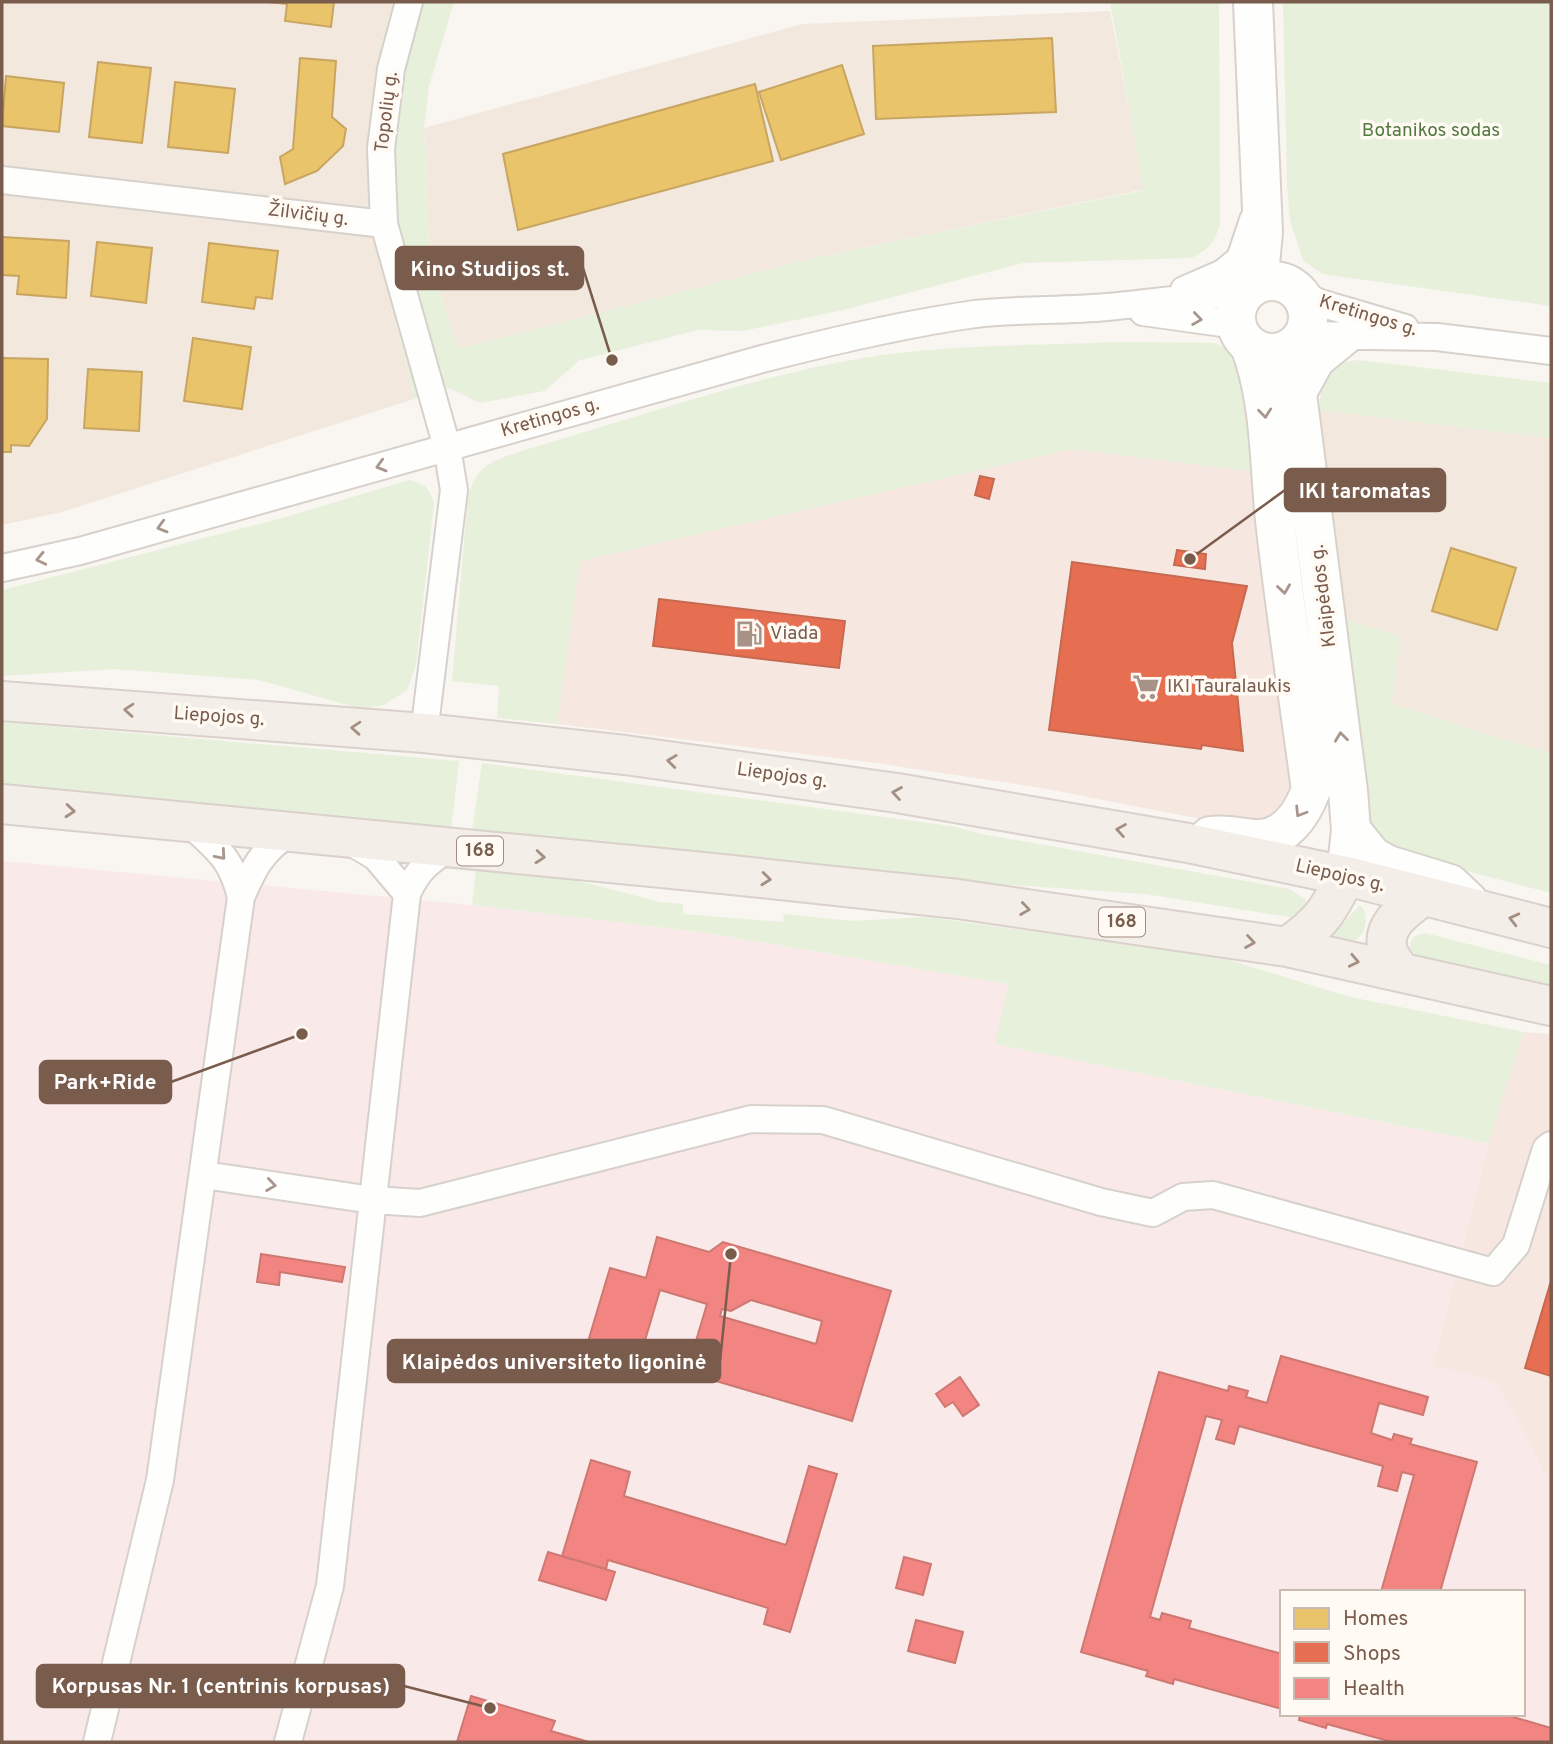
<svg xmlns="http://www.w3.org/2000/svg" width="1553" height="1744" font-family="Overpass,sans-serif">
	<style>
		.residential { fill: #f2e8de }
		.commercial { fill: #f6e8e1 }
		.medical { fill: #fae9e9; fill-rule: evenodd }
		.green { fill: #e7f0db }
		.homes { fill: #e9c46a; stroke: #c8a561; stroke-width: 2 }
		.shops { fill: #e76f51; stroke: #c66950; stroke-width: 2 }
		.health { fill: #f28482; stroke: #ce7872; stroke-width: 2; fill-rule: evenodd }
		.lines { fill: none; stroke-linecap: round; stroke-linejoin: round }
		.minor-casing { stroke: #d7d1cb; stroke-width: 30 }
		.secondary-casing { stroke: #d9d2cb; stroke-width: 42 }
		.primary-casing { stroke: #dad1cc; stroke-width: 42 }
		.minor { stroke: #fefefd; stroke-width: 26 }
		.secondary { stroke: #fefefd; stroke-width: 38 }
		.primary { stroke: #f3eee8; stroke-width: 38 }
		.oneway { stroke: #a8958b }
		.oneway2 { stroke: #a48f83 }
		.labels { text-anchor: middle; dominant-baseline: central; stroke-width: 7; stroke-linejoin: round; paint-order: stroke }
		.shield { fill: #fffaf3; stroke: #a28b7f; stroke-width: 2 }
		.shield-label { font-size: 18px; font-weight: bold; fill: #7a5c4d }
		.street-label { font-size: 19px; fill: #7a5c4d; stroke: #fffaf3 }
		.park-label { font-size: 19px; fill: #537a41; stroke: #fffaf3 }
		.poi-label { font-size: 19px; fill: #7a5c4d; stroke: #fffaf3; text-anchor: start }
		.leader { fill: none; stroke: #7a5c4d; stroke-width: 2.5 }
		.callout-dot { fill: #7a5c4d; stroke: #fffaf3; stroke-width: 2.5 }
		.callout { fill: #7a5c4d; stroke: #7a5c4d; stroke-width: 2.5 }
		.callout-label { font-size: 21px; text-anchor: middle; font-weight: bold; fill: #fff }
	</style>
	<rect width="100%" height="100%" fill="#f9f5f0"/>
	<path class="residential" d="M 2,2 L 393,2 L 382,42 L 375,234 L 414,399 L 62,512 L 2,525 Z
		M 1110,11 L 1145,189 L 810,259 L 457,349 L 429,251 L 424,128 L 802,24 Z
		M 1320,410 L 1551,438 L 1551,754 L 1392,704 L 1343,619 Z"/>
	<path class="commercial" d="M 1072,449 L 1262,473 L 1301,781 L 1284,821 L 1231,825 L 1047,789 L 876,763 L 557,724 L 580,561 Z
		M 1524,1032 L 1551,1034 L 1551,1486 L 1497,1383 L 1433,1366 L 1488,1143 Z"/>
	<path class="medical" d="M 2,861 L 472,905 L 701,932 L 1008,984 L 996,1044 L 1488,1143 L 1433,1365 L 1497,1383 L 1551,1486 L 1551,1742 L 2,1742 ZM 1282,1592 L 1523,1592 L 1523,1714 L 1282,1714 Z"/>
	<path class="green" d="M 393,2 L 454,2 L 429,86 L 424,128 L 429,251 L 457,349 L 810,259 L 1144,190 L 1110,2 L 1219,2 L 1220,225 C 1214,243 1208,250 1191,258 L 1023,263 L 843,310 L 743,331 L 698,330 L 580,360 L 544,391 L 480,403 L 448,388 L 414,399 L 375,234 L 370,170 L 372,109 L 382,42 Z
		M 1283,2 L 1551,2 L 1551,306 L 1322,274 L 1303,260 L 1290,220 L 1287,184 Z
		M 1118,342 L 1215,343 L 1231,351 L 1243,367 L 1262,473 L 1072,449 L 580,561 L 557,724 L 497,718 L 499,686 L 452,681 L 468,496 C 478,462 494,461 525,450 C 635,418 751,377 863,358 C 947,344 1034,346 1118,342 Z
		M 1358,360 L 1551,383 L 1551,438 L 1320,410 C 1320,381 1326,363 1358,360 Z
		M 409,480 C 424,483 430,488 434,503 L 416,665 L 407,690 L 384,705 L 362,709 L 259,680 L 115,669 L 2,676 L 2,590 L 286,517 Z
		M 1343,619 L 1401,636 L 1392,704 L 1551,754 L 1551,893 L 1390,851 L 1369,824 Z
		M 2,722 L 459,761 L 451,830 L 2,789 Z
		M 482,763 L 951,826 L 982,834 L 1290,889 L 1305,899 L 1308,908 L 1295,918 L 1145,894 L 969,882 L 471,836 Z
		M 476,868 L 556,875 L 660,902 L 683,904 L 683,914 L 783,922 L 784,914 L 852,921 L 927,917 L 1219,957 L 1350,997 L 1524,1032 L 1488,1143 L 995,1044 L 1008,984 L 701,932 L 472,905 Z
		M 1360,905 C 1371,915 1366,939 1350,943 C 1344,944 1334,941 1327,940 Z
		M 1425,933 L 1551,965 L 1551,987 L 1416,956 L 1411,952 L 1410,943 L 1415,936 Z"/>
	<path class="homes" d="M 268,2 L 334,2 L 331,27 L 285,21 L 287,4 Z
		M 1052,38 L 1056,112 L 876,119 L 873,46 Z
		M 300,58 L 336,61 L 332,117 L 346,129 L 343,146 L 317,171 L 285,184 L 280,157 L 293,149 Z
		M 98,62 L 151,68 L 142,143 L 89,137 Z
		M 842,65 L 864,134 L 781,160 L 759,92 Z
		M 6,76 L 64,83 L 59,132 L 2,126 Z
		M 175,82 L 235,89 L 228,153 L 168,147 Z
		M 755,84 L 773,161 L 518,230 L 503,154 Z
		M 2,237 L 69,241 L 66,298 L 17,294 L 19,276 L 2,275 Z
		M 97,242 L 152,248 L 146,303 L 91,296 Z
		M 209,243 L 278,251 L 272,299 L 256,297 L 254,309 L 202,302 Z
		M 193,338 L 251,347 L 242,409 L 184,401 Z
		M 2,358 L 48,359 L 47,419 L 29,446 L 11,445 L 11,452 L 2,452 Z
		M 88,369 L 142,372 L 139,431 L 84,428 Z
		M 1451,548 L 1516,568 L 1497,630 L 1432,611 Z"/>
	<path class="shops" d="M 980,476 L 994,479 L 989,499 L 975,495 Z
		M 1177,550 L 1206,554 L 1205,569 L 1174,565 Z
		M 1072,562 L 1247,586 L 1232,643 L 1243,751 L 1202,745 L 1201,749 L 1049,730 Z
		M 659,599 L 845,621 L 839,668 L 653,646 Z
		M 1551,1281 L 1551,1376 L 1525,1368 Z"/>
	<path class="health" d="M 657,1237 L 709,1252 L 723,1242 L 891,1291 L 852,1421 L 699,1376 L 705,1355 L 693,1351 L 707,1304 L 660,1290 L 638,1364 L 618,1358 L 613,1374 L 581,1365 L 610,1268 L 646,1278 ZM 751,1300 L 822,1321 L 816,1344 L 720,1316 L 722,1309 L 731,1311 Z
		M 261,1254 L 345,1267 L 342,1282 L 280,1272 L 279,1285 L 257,1282 Z
		M 1281,1356 L 1428,1397 L 1423,1415 L 1379,1403 L 1371,1433 L 1392,1440 L 1394,1434 L 1412,1439 L 1410,1444 L 1477,1462 L 1440,1592 L 1381,1592 L 1414,1475 L 1402,1472 L 1397,1491 L 1378,1486 L 1383,1466 L 1239,1426 L 1234,1444 L 1216,1439 L 1222,1420 L 1206,1416 L 1150,1617 L 1160,1620 L 1162,1613 L 1191,1621 L 1189,1628 L 1282,1654 L 1282,1709 L 1174,1679 L 1173,1684 L 1146,1676 L 1148,1671 L 1081,1652 L 1159,1372 L 1228,1391 L 1229,1386 L 1248,1391 L 1246,1397 L 1267,1403 Z
		M 960,1377 L 979,1405 L 963,1416 L 953,1402 L 945,1407 L 936,1394 Z
		M 591,1460 L 630,1472 L 624,1496 L 786,1545 L 809,1466 L 837,1474 L 790,1632 L 764,1624 L 768,1608 L 608,1560 L 606,1569 L 562,1556 Z
		M 548,1552 L 615,1572 L 606,1600 L 539,1580 Z
		M 904,1557 L 931,1564 L 923,1595 L 896,1588 Z
		M 916,1620 L 963,1632 L 955,1663 L 908,1651 Z
		M 471,1696 L 555,1721 L 551,1731 L 589,1742 L 457,1742 Z
		M 1300,1714 L 1503,1714 L 1551,1728 L 1551,1742 L 1392,1742 L 1327,1724 L 1326,1728 L 1299,1720 Z"/>
	<g class="lines">
		<g class="minor-casing">
			<path id="minor" d="M 2,180 L 384,224 L 447,447 L 454,490 L 424,733
				M 384,224 L 381,148 L 391,69 L 409,2
				M 1184,290 L 1223,273 L 1240,259 L 1253,220
				M 1299,293 L 1320,303 L 1405,328
				M 1143,312 L 1222,323 L 1238,329
				M 1303,335 L 1437,337 L 1551,351
				M 1299,401 L 1320,363 L 1353,336
				M 2,568 L 80,551 L 762,359 C 832,341 903,324 975,314 C 1019,309 1063,311 1107,307 C 1154,303 1199,295 1245,294
				M 188,822 C 217,849 231,857 241,897
				M 351,842 L 376,857 L 407,894
				M 204,1175 L 372,1200 L 420,1203 L 751,1119 L 823,1120 L 1101,1202 L 1153,1213 L 1183,1197 L 1213,1195 L 1493,1272 L 1516,1245 L 1546,1149 L 1551,1145
				M 97,1742 L 160,1480 L 241,897 C 254,867 262,851 290,832
				M 288,1742 L 330,1586 L 407,894 C 418,869 427,863 449,848"/>
		</g>
		<g class="secondary-casing">
			<path id="secondary" d="M 1253,2 L 1263,232 L 1260,264 L 1254,286
				M1236 317a36 36 0 1 1 72 0a36 36 0 1 1-72 0Z
				M 1293,346 L 1293,363 L 1348,791 L 1351,830 L 1346,876
				M 1351,830 L 1372,856 L 1388,865 L 1450,884 L 1468,901
				M 1210,836 C 1226,834 1240,838 1256,839 C 1285,840 1302,814 1311,790 C 1299,700 1285,610 1275,520 C 1269,463 1271,401 1250,346"/>
		</g>
		<g class="primary-casing">
			<path id="primary" d="M 2,701 L 424,733 L 625,755 L 897,793 L 1188,843 L 1346,876 L 1551,928
				M 2,804 L 703,872 L 958,899 L 1287,947 L 1551,1006
				M 1287,947 C 1321,923 1327,913 1346,876
				M 1400,971 C 1396,965 1390,958 1388,951 C 1380,925 1406,909 1423,896"/>
		</g>
		<use href="#minor" class="minor"/>
		<use href="#secondary" class="secondary"/>
		<use href="#primary" class="primary"/>
	</g>
	<defs><path id="oneway-chevron" d="M-2-3.5L2.5 0L-2 3.5" fill="none" stroke-width="1.6" stroke-linecap="round" stroke-linejoin="round" transform="scale(1.75)"/></defs>
	<g class="oneway">
		<use href="#oneway-chevron" transform="translate(1197 319) rotate(8)"/>
		<use href="#oneway-chevron" transform="translate(1265 413) rotate(84)"/>
		<use href="#oneway-chevron" transform="translate(381 466) rotate(164)"/>
		<use href="#oneway-chevron" transform="translate(162 527) rotate(164)"/>
		<use href="#oneway-chevron" transform="translate(41 559) rotate(167)"/>
		<use href="#oneway-chevron" transform="translate(1284 589) rotate(82)"/>
		<use href="#oneway-chevron" transform="translate(1341 737) rotate(-97)"/>
		<use href="#oneway-chevron" transform="translate(1300 812) rotate(122)"/>
		<use href="#oneway-chevron" transform="translate(221 855) rotate(49)"/>
		<use href="#oneway-chevron" transform="translate(271 1185) rotate(8)"/>
	</g>
	<g class="oneway2">
		<use href="#oneway-chevron" transform="translate(129 710) rotate(-176)"/>
		<use href="#oneway-chevron" transform="translate(356 728) rotate(-176)"/>
		<use href="#oneway-chevron" transform="translate(672 761) rotate(-173)"/>
		<use href="#oneway-chevron" transform="translate(897 793) rotate(-171)"/>
		<use href="#oneway-chevron" transform="translate(70 811) rotate(5)"/>
		<use href="#oneway-chevron" transform="translate(1121 830) rotate(-170)"/>
		<use href="#oneway-chevron" transform="translate(540 857) rotate(5)"/>
		<use href="#oneway-chevron" transform="translate(766 879) rotate(6)"/>
		<use href="#oneway-chevron" transform="translate(1025 909) rotate(8)"/>
		<use href="#oneway-chevron" transform="translate(1514 919) rotate(-166)"/>
		<use href="#oneway-chevron" transform="translate(1250 942) rotate(9)"/>
		<use href="#oneway-chevron" transform="translate(1354 961) rotate(12)"/>
	</g>
	<defs>
		<g id="fuel-bare" transform="scale(2.1)"><path d="M-5.5-6h7V0h2V4h1.3V-2.5L3-4.5l.8-.8L6-3V5H2.5V1h-1V6h-7ZM-4.2-4.7v3.2H.2V-4.7Z" fill="#a69286" stroke="#fffaf3" stroke-width="2.5" paint-order="stroke"/></g>
		<g id="supermarket-bare" transform="scale(2.1)"><path d="M-6-5.5h2.5l.6 2H6L4.5 2H-2.5L-4.4-4H-6ZM-1.5 3.2a1.3 1.3 0 1 0 .1 0ZM3 3.2a1.3 1.3 0 1 0 .1 0Z" fill="#a69286" stroke="#fffaf3" stroke-width="2.5" paint-order="stroke"/></g>
	</defs>
	<g fill-rule="evenodd">
		<use href="#fuel-bare" x="749" y="634"/>
		<use href="#supermarket-bare" x="1146" y="687"/>
	</g>
	<g class="labels">
		<g class="shield">
			<rect x="457" y="836.5" width="46" height="29" rx="5"/>
			<rect x="1099" y="907.5" width="46" height="29" rx="5"/>
		</g>
		<g class="shield-label">
			<text x="480" y="851">168</text>
			<text x="1122" y="922">168</text>
		</g>
		<g class="street-label">
			<text transform="translate(387 112) rotate(-83)">Topolių g.</text>
			<text transform="translate(308 215) rotate(7)">Žilvičių g.</text>
			<text transform="translate(1368 316) rotate(17)">Kretingos g.</text>
			<text transform="translate(550 418) rotate(-16)">Kretingos g.</text>
			<text transform="translate(1324 596) rotate(-97)">Klaipėdos g.</text>
			<text transform="translate(219 717) rotate(4)">Liepojos g.</text>
			<text transform="translate(782 776) rotate(8)">Liepojos g.</text>
			<text transform="translate(1340 876) rotate(13)">Liepojos g.</text>
		</g>
		<g class="park-label">
			<text x="1431" y="131">Botanikos sodas</text>
		</g>
		<g class="poi-label">
			<text x="770" y="634">Viada</text>
			<text x="1167" y="687">IKI Tauralaukis</text>
		</g>
	</g>
	<path class="leader" d="M612 360L583 268M1190 559L1285 490M302 1034L171 1082M731 1254L720 1361M490 1708L404 1686"/>
	<g class="callout-dot">
		<circle cx="612" cy="360" r="7"/>
		<circle cx="1190" cy="559" r="7"/>
		<circle cx="302" cy="1034" r="7"/>
		<circle cx="731" cy="1254" r="7"/>
		<circle cx="490" cy="1708" r="7"/>
	</g>
	<g class="callout">
		<rect x="396" y="247" width="187" height="42" rx="7"/>
		<rect x="1285" y="469" width="160" height="42" rx="7"/>
		<rect x="40" y="1061" width="131" height="42" rx="7"/>
		<rect x="388" y="1340" width="332" height="42" rx="7"/>
		<rect x="37" y="1665" width="367" height="42" rx="7"/>
	</g>
	<g class="callout-label">
		<text x="490" y="276">Kino Studijos st.</text>
		<text x="1365" y="498">IKI taromatas</text>
		<text x="105" y="1089">Park+Ride</text>
		<text x="554" y="1369">Klaipėdos universiteto ligoninė</text>
		<text x="221" y="1693">Korpusas Nr. 1 (centrinis korpusas)</text>
	</g>
	<rect width="1553" height="1744" fill="none" stroke="#7a5c4d" stroke-width="7"/>
	<rect x="1280" y="1590" width="245" height="126" fill="#fffaf3" stroke="#cabbb1" stroke-width="2"/>
	<rect x="1294" y="1608" width="35" height="21" fill="#e9c46a" stroke="#cabbb1" stroke-width="2"/>
	<text x="1343" y="1625" font-size="21" fill="#7a5c4d">Homes</text>
	<rect x="1294" y="1642" width="35" height="21" fill="#e76f51" stroke="#cabbb1" stroke-width="2"/>
	<text x="1343" y="1660" font-size="21" fill="#7a5c4d">Shops</text>
	<rect x="1294" y="1678" width="35" height="21" fill="#f28482" stroke="#cabbb1" stroke-width="2"/>
	<text x="1343" y="1695" font-size="21" fill="#7a5c4d">Health</text>
</svg>
